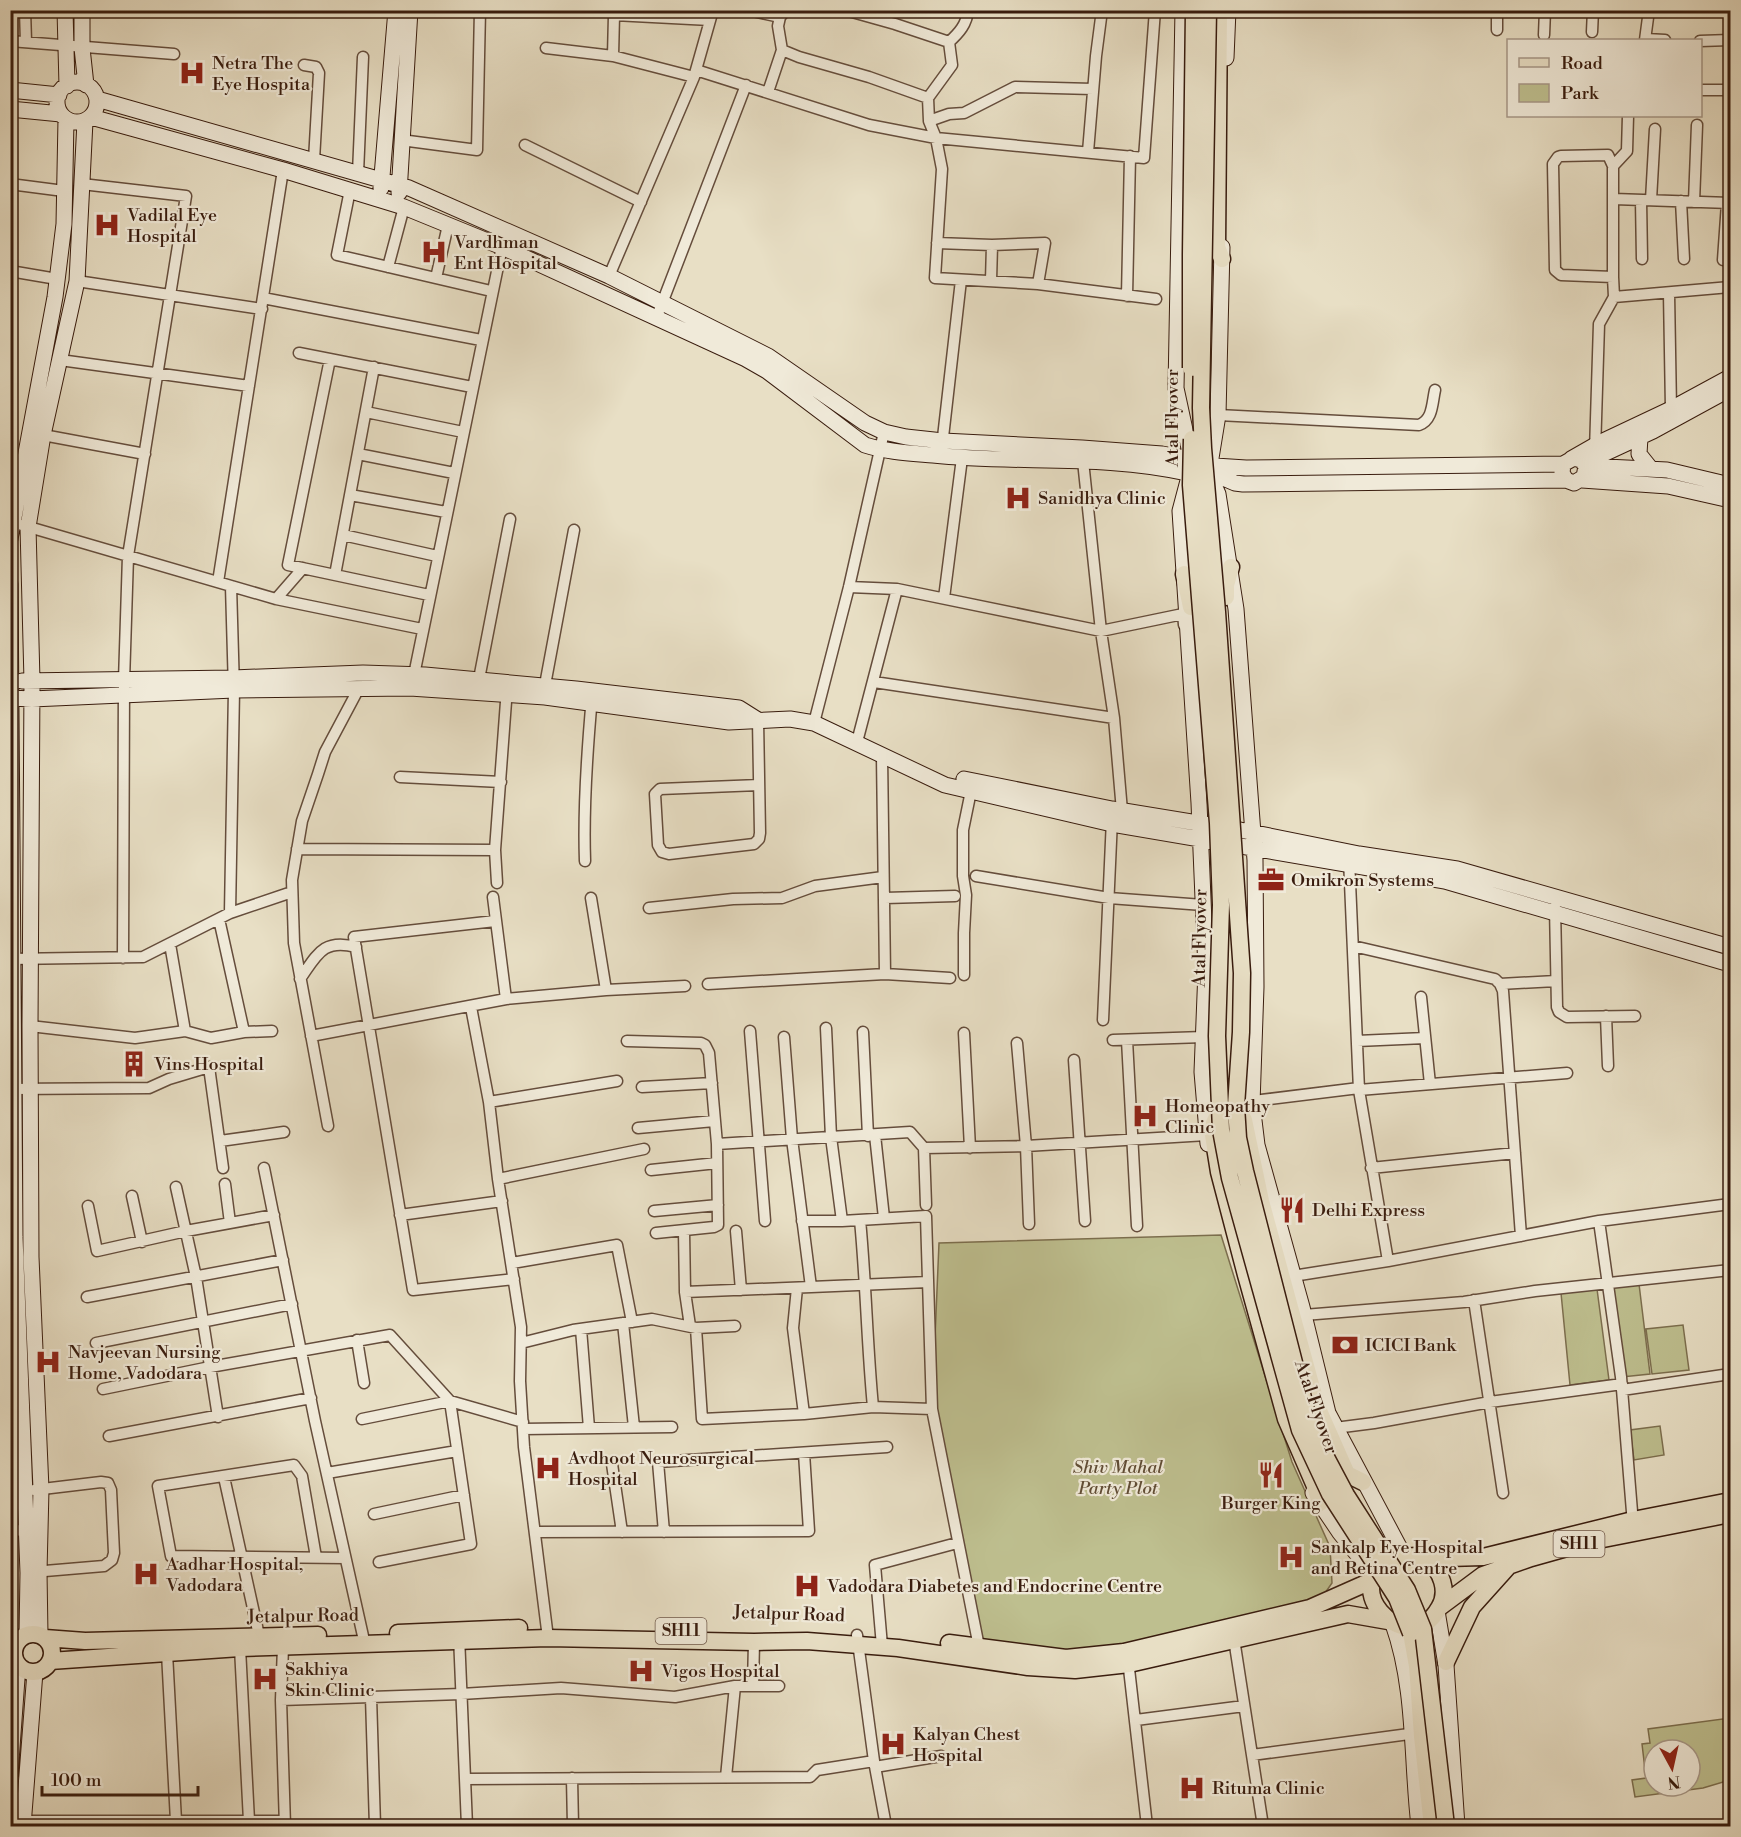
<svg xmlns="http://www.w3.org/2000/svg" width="1741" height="1837" font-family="'Libre Bodoni',serif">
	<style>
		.green { fill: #bebf8f; stroke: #7c6e4e; stroke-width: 1.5; fill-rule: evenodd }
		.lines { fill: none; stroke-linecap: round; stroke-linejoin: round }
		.street-casing { stroke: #654d3c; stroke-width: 13 }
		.secondary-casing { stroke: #391c0e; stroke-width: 17 }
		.primary-casing { stroke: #391c0e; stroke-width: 19 }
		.street { stroke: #f0ead9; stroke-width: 10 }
		.secondary { stroke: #f0ead9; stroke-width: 15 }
		.primary { stroke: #e8dfc5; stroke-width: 16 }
		.primary-bridge-casing { stroke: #391c0e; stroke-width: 19; stroke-linecap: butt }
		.primary-bridge { stroke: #e8dfc5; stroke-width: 16 }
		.labels { text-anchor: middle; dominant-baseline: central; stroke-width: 4.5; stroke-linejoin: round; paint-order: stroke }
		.shield { fill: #f0ead9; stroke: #705a4b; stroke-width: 1.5 }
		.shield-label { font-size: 16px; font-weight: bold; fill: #391c0e }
		.poi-label { font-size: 18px; fill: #391c0e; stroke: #f0ead9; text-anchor: start }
		.street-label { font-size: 18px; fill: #391c0e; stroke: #f0ead9 }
		.park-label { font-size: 18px; font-style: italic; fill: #614d35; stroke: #f0ead9 }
	</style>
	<rect width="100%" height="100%" fill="#e8dfc5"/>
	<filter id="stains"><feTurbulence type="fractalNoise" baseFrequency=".00333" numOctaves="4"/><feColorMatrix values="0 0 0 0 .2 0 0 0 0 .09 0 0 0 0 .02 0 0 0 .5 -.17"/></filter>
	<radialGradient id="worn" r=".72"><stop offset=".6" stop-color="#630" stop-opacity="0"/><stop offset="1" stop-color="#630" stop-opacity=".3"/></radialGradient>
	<path class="green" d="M 1221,1235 L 1292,1462 L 1330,1547 L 1332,1583 L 1309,1616 L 1119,1655 L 977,1651 L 932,1409 L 939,1243 Z
		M 1639,1284 L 1650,1374 L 1622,1377 L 1609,1287 Z
		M 1597,1289 L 1609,1380 L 1570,1385 L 1561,1293 Z
		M 1683,1325 L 1689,1370 L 1652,1374 L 1646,1329 Z
		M 1660,1426 L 1664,1455 L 1634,1460 L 1630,1430 Z
		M 1730,1718 L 1730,1780 L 1703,1788 L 1635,1797 L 1632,1780 L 1646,1778 L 1642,1744 L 1650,1743 L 1648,1729 ZM 1654,1750 L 1690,1750 L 1690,1786 L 1654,1786 Z"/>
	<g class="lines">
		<g class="street-casing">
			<path id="street" d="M 25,10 L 26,42
				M 748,10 L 780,17 L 786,10
				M 845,10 L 895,24 L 949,42
				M 780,17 L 778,26 L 782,50 L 799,57 L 869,77 L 928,98 L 952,65 L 949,42
				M 1497,30 L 1497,10
				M 1592,32 L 1593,10
				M 1544,35 L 1545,10
				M 1646,39 L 1665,40
				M 1645,40 L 1649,10
				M 10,41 L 174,54
				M 1700,41 L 1730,40
				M 949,42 C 959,33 967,24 968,10
				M 546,48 L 613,56 L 694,77
				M 613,56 L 614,15 L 710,20
				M 304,65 L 316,67 L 319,73 L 314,160
				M 696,70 L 869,125 L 936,138 L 942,169 L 935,278 L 1038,284 L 1156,299
				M 1700,90 L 1730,90
				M 768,92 L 782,50
				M 928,98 L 929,121 L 936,138 L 1144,158 L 1155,10
				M 929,121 L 949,114 L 964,113 L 1015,87 L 1093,89
				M 401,140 L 477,150 L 480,10
				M 525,145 L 641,202
				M 1088,152 L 1096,56 L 1102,10
				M 1608,155 L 1613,166 L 1613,277 L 1561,275 L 1555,270 L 1553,164 L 1558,157 L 1561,156 Z
				M 1613,166 L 1627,151 L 1628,116
				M 358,173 L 363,57
				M 10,184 L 64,191
				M 82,184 L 186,196 L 128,556 L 124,681 L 123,958
				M 350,190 L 337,255 L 491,291
				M 1614,199 L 1730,203
				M 1641,200 L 1642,259
				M 1651,200 L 1655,129
				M 1681,201 L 1684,259
				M 1694,202 L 1697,125
				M 937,243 L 992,245 L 1045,243 L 1038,284
				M 1723,260 L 1727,203
				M 388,267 L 404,207
				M 10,271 L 57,279
				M 609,276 L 694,77 L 713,10
				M 1613,277 L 1614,297 L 1730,287
				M 436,278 L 448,225
				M 77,281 L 262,309
				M 991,281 L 992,245
				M 1669,293 L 1671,409
				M 1127,296 L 1130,156
				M 263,298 L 481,340
				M 656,319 L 746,85
				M 299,353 L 472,387
				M 330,359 L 288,565 L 429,595
				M 60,360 L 249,386
				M 366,412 L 463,432
				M 1218,415 L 1419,425 C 1433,420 1432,403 1435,390
				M 43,435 L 145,454
				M 942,446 L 961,280
				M 1595,451 L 1599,324 L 1614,297
				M 358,454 L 454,473
				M 1083,461 L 1101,631 L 1114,718 L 1122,811
				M 350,495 L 446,512
				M 22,525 L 276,599 L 422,629
				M 343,535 L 437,556
				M 335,575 L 374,367
				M 218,582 L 283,170
				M 849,587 L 897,589 L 1101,631 L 1183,614 L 1184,625
				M 944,598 L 962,458
				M 276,599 L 303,568
				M 414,675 L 502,247
				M 479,679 L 510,519
				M 874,682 L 1114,718
				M 545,685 L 574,530
				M 758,720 L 760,833 L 759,839 L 754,844 L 669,854 L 662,852 L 658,845 L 655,794 L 660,789 L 759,785
				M 814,723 L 849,587 L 884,432
				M 857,742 L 897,589
				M 882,756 L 885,974
				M 400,777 L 501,782
				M 297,849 L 495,850
				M 1349,859 L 1359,1090 L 1388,1261
				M 585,861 C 583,806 587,752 592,697
				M 976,876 L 1109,898 L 1203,905
				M 497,883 L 495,850 L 507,688
				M 493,897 L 506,999
				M 591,898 L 606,990
				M 885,898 L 955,896
				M 1555,907 L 1557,1007 L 1559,1012 L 1567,1017 L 1635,1016
				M 649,908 L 733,899 L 782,898 L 815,886 L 883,877
				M 230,913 L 234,690 L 231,586
				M 495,921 L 354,937 L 413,1290 L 514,1279
				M 170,944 L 185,1031
				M 1353,946 L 1495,979 L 1500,984 L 1503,991 L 1521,1236
				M 10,959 L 143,957 L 230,913 L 292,892
				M 964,975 L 964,933 L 966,895 L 963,876 L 963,830 L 971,791
				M 300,979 C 317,955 323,938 356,947
				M 708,984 L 885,974 L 950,978
				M 1500,984 L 1556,981
				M 1421,997 L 1430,1084
				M 471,1007 L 489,1102 L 498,1179 L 521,1327 L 520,1381 L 524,1447 L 548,1638
				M 1606,1016 L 1608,1066
				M 1103,1020 L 1112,819
				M 30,1026 L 135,1038 L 185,1031 L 211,1038 L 244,1032 L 219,919
				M 826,1028 L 831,1137 L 842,1221 L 926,1216 L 932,1409 L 980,1652
				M 750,1031 L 765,1221
				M 244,1032 L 272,1031
				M 863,1032 L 868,1136
				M 964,1033 L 970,1148
				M 311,1036 L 506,999 L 606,990 L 685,986
				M 1113,1040 L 1204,1037
				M 1127,1040 L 1137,1226
				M 627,1041 L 701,1043 L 705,1045 L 709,1053 L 717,1144 L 718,1225 L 714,1227 L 656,1233
				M 1357,1041 L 1425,1038
				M 1017,1043 L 1026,1146 L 1029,1224
				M 1074,1060 L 1085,1221
				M 642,1087 L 712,1083
				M 10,1089 L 149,1088 L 169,1079 L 209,1067 L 223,1168
				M 1359,1090 L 1567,1073
				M 1253,1101 L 1359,1088
				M 489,1102 L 617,1081
				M 1730,1117 L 1730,1133
				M 328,1126 L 294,943 L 292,880 L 302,821 L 318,774 L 325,752 L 359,688
				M 638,1128 L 714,1121
				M 875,1135 L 884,1218
				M 220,1141 L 284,1132
				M 717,1144 L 910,1132 L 924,1148 L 926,1205
				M 924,1148 L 1026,1146 L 1207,1135
				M 264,1168 L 315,1421 L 365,1645
				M 1371,1168 L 1515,1153
				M 651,1170 L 717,1163
				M 498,1179 L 644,1149
				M 225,1184 L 230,1223
				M 176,1187 L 196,1277 L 218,1417
				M 132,1196 L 142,1242
				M 88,1206 L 97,1251 L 186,1231 L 274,1215
				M 654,1211 L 718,1205
				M 400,1215 L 502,1201
				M 860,1220 C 866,1282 867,1345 873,1407
				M 802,1221 L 842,1221
				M 1599,1221 L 1621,1377 L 1633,1524
				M 684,1231 L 685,1292
				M 736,1231 L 741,1290
				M 512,1263 L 617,1245 L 632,1322
				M 1293,1276 L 1388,1261 L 1599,1221 L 1730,1204
				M 811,1287 L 928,1282
				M 797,1288 L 793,1328 L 804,1414
				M 87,1297 L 283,1260
				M 1474,1300 L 1503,1493
				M 1304,1315 L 1464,1302 L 1535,1291 L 1730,1270
				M 623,1323 L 634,1427
				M 690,1326 L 685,1292 L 811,1287 L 792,1139 L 784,1037
				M 696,1328 L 702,1419 L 804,1414 L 873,1407 L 932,1409
				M 581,1329 L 589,1428
				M 357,1340 L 364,1383
				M 96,1343 L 292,1304
				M 521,1343 L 573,1330 L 652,1319 L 696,1328 L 735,1326
				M 103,1389 L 210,1367 L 390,1335 L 450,1401 L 471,1544 L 379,1562
				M 1622,1390 L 1730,1374
				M 362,1419 L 450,1401 L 523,1422
				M 1335,1428 L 1374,1423 L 1490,1402 L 1622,1384
				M 523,1429 L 672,1427
				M 109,1436 L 311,1398
				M 612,1464 L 622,1532
				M 327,1473 L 457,1451
				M 224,1477 L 260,1640
				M 374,1514 L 464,1495
				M 10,1532 L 26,1529
				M 535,1532 L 809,1531 L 804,1453
				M 664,1532 L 658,1462 L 887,1447
				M 316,1557 L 302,1476 L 294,1465 L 158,1486 L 171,1556 L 345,1558
				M 33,1572 L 104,1566 L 112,1560 L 114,1553 L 111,1490 L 108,1483 L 101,1482 L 34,1490
				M 857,1635 L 874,1761 L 886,1826
				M 459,1636 L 467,1826
				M 1234,1639 L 1263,1826
				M 882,1646 L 875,1565 L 957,1543
				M 283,1647 L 281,1700 L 285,1826
				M 240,1648 L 249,1821
				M 167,1653 L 176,1821
				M 1128,1660 L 1147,1826
				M 753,1686 L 754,1642
				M 371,1697 L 375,1826
				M 281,1700 L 461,1694 L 561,1688 L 675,1697 L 735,1686
				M 1136,1720 L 1244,1706
				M 1252,1755 L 1409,1734
				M 875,1767 L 941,1756
				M 726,1777 L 735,1686 L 779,1686
				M 572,1778 L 573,1826
				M 465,1779 L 810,1777 L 817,1770 L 874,1761
				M 10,1804 L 25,1803
				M 23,1821 L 285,1821"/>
		</g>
		<g class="secondary-casing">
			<path id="secondary" d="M 65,10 L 67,86
				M 82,10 L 82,48 L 86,85
				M 1183,10 L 1176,388 L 1190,453
				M 1226,58 L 1228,10
				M57 102a20 20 0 1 1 40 0a20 20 0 1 1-40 0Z
				M 10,90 L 59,95
				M 97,99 L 409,188 L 609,276 L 768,356 L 865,423 L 884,432 L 906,437 L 943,441 L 1082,448 L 1162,454 L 1190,459
				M 10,109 L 61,114
				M 91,117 L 283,170 L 404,207 L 502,247 L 746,359 L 767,371 L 865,445 C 887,452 910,453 933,455 C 1017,464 1104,454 1187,473
				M 381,188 L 396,10
				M 399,193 L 410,10
				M 1640,437 L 1639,454 L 1651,469
				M 1211,458 L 1218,415 L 1222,247
				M 1571,459 L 1599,443 L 1671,409 L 1730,377
				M 1584,463 L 1653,431 L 1730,389
				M 1215,466 L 1246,468 L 1563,464 L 1574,458 L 1581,460 L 1586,466 L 1584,477 L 1574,483 L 1566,480 L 1562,473 L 1563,464
				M 1586,466 L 1667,470 L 1730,485
				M 1214,474 L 1235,483 L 1243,484 L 1566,480
				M 1189,477 L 1180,511 L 1199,803 L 1206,970 L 1202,1072 L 1208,1144
				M 1211,478 L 1218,494 L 1236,609 L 1255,860 L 1256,987 L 1252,1104 L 1257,1145 L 1302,1307 L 1328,1413 L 1404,1556
				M 1582,480 L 1668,486 L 1730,500
				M 10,539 L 55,297 L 64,224 L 66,119
				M 10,584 L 15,1237 L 28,1573 L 27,1634
				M 22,681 L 233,678 L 363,673 L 425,675 L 576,689 L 739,708 L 758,720
				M 10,698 L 32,699 L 234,690 L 410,688 L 545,697 L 729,722 L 790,719 L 814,723 L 945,785 L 1112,824 L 1445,881 L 1730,964
				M 964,779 L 1112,809 L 1240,830 L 1359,854 L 1457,869 L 1730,947
				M 1313,1493 L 1340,1533 L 1374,1575
				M 1437,1611 L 1446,1665 L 1457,1826
				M 1393,1624 C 1416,1689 1411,1759 1419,1826
				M 40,1635 L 39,1572 L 41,1489 L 31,1257 L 30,1026 L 32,681 L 28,527 L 43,435 L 77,281 L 85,121
				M 10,1775 L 18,1665
				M 23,1826 L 35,1672"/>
		</g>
		<g class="primary-casing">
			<path id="primary" d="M 1219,10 L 1217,247 L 1222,259
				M 1184,574 L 1191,607
				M 1226,597 L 1226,585 L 1231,567
				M 1238,1109 L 1244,1120 L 1261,1201 L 1317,1406 L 1347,1474 L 1363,1482
				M 1218,1114 L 1214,1123 L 1213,1135 L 1219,1172 L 1246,1275 L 1286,1419 L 1315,1486 L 1320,1503
				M 1404,1556 C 1411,1556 1419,1556 1426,1560 C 1442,1570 1449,1592 1439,1608 C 1407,1665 1326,1578 1404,1556 Z
				M 1415,1556 L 1447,1558 L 1483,1557 L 1633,1520 L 1730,1501
				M 1440,1607 L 1483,1575 L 1531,1558 L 1588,1542 L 1730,1514
				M 398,1633 L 519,1628
				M 1411,1633 L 1417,1666 L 1422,1736 L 1432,1826
				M14 1653a19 19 0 1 1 38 0a19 19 0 1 1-38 0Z
				M 45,1638 L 85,1641 L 318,1635
				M 949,1643 L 1066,1658 L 1124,1652 L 1310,1608 L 1371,1581
				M 50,1661 L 240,1648 L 548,1638 L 754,1642 L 807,1641 L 898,1648 L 1028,1667 L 1075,1670 L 1129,1664 L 1348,1614 L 1388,1621
				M 1446,1662 L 1472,1607 L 1507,1568"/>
		</g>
		<use href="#street" class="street"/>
		<use href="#secondary" class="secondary"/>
		<use href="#primary" class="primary"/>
		<g class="primary-bridge-casing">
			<path id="primary-bridge" d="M 1208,10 L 1201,408 L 1203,448 L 1217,612 L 1242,973 L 1241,1032 L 1236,1106 L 1238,1138 L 1245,1171 L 1311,1429 L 1346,1495 L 1407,1590 L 1423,1629 L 1446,1826
				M 1191,368 L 1191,254 L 1194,10
				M 1192,439 L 1191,485 L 1218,823 L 1221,905 L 1217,1036 L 1221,1130 L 1230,1178 L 1300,1430 L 1330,1494 L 1397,1598 L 1411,1633"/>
		</g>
		<use href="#primary-bridge" class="primary-bridge"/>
	</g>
	<defs>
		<g id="hospital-bare" transform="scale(2.07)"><path d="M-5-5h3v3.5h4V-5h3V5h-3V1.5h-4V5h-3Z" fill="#8f2418" stroke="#f0ead9" stroke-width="2.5" paint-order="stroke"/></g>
		<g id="office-bare" transform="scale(2.07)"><path d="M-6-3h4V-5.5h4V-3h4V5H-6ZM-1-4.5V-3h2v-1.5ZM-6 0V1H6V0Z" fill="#8f2418" stroke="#f0ead9" stroke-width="2.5" paint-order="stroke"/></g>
		<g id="building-bare" transform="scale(2.07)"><path d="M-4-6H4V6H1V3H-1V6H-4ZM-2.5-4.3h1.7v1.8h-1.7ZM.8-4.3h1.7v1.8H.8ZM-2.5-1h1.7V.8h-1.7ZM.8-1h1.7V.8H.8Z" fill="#8f2418" stroke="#f0ead9" stroke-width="2.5" paint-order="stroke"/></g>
		<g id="restaurant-bare" transform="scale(2.07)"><path d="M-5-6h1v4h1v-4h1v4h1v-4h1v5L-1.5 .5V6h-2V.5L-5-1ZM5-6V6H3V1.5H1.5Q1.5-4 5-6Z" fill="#8f2418" stroke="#f0ead9" stroke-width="2.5" paint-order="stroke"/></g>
		<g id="bank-bare" transform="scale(2.07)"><path d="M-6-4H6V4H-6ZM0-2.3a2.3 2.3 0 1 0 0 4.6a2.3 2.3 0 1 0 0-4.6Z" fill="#8f2418" stroke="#f0ead9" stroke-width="2.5" paint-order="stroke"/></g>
	</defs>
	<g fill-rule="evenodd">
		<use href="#hospital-bare" x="192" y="73"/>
		<use href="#hospital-bare" x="107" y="225"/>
		<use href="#hospital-bare" x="434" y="252"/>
		<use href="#hospital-bare" x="1018" y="498"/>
		<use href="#office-bare" x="1271" y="880"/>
		<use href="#building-bare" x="134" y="1064"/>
		<use href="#hospital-bare" x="1145" y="1116"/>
		<use href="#restaurant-bare" x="1292" y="1210"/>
		<use href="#bank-bare" x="1345" y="1345"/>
		<use href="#hospital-bare" x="48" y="1362"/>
		<use href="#hospital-bare" x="548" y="1468"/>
		<use href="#restaurant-bare" x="1271" y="1475"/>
		<use href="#hospital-bare" x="1291" y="1557"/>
		<use href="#hospital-bare" x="146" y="1574"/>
		<use href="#hospital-bare" x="807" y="1586"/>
		<use href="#hospital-bare" x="641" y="1671"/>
		<use href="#hospital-bare" x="265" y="1679"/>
		<use href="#hospital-bare" x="893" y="1744"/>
		<use href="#hospital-bare" x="1192" y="1788"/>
	</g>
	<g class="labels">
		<g class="shield">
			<rect x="1553.5" y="1531" width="51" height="26" rx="4.5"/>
			<rect x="655.5" y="1618" width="51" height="26" rx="4.5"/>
		</g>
		<g class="shield-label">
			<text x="1579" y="1544">SH11</text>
			<text x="681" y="1631">SH11</text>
		</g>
		<g class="poi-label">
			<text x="212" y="63">Netra The<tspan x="212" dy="21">Eye Hospita</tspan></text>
			<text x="127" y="215">Vadilal Eye<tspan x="127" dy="21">Hospital</tspan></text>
			<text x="454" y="242">Vardhman<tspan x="454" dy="21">Ent Hospital</tspan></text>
			<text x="1038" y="498">Sanidhya Clinic</text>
			<text x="1291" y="880">Omikron Systems</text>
			<text x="154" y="1064">Vins Hospital</text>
			<text x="1165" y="1106">Homeopathy<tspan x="1165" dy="21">Clinic</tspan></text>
			<text x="1312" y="1210">Delhi Express</text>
			<text x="1365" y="1345">ICICI Bank</text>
			<text x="68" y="1352">Navjeevan Nursing<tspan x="68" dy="21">Home, Vadodara</tspan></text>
			<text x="568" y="1458">Avdhoot Neurosurgical<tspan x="568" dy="21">Hospital</tspan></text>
			<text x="1271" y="1503" text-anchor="middle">Burger King</text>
			<text x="1311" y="1547">Sankalp Eye Hospital<tspan x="1311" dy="21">and Retina Centre</tspan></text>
			<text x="166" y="1564">Aadhar Hospital,<tspan x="166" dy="21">Vadodara</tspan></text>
			<text x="827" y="1586">Vadodara Diabetes and Endocrine Centre</text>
			<text x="285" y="1669">Sakhiya<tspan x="285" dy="21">Skin Clinic</tspan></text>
			<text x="661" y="1671">Vigos Hospital</text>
			<text x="913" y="1734">Kalyan Chest<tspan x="913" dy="21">Hospital</tspan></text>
			<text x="1212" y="1788">Rituma Clinic</text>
		</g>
		<g class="street-label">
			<text transform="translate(1172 418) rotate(-90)">Atal Flyover</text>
			<text transform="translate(1200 938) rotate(-89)">Atal Flyover</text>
			<text transform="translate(1316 1407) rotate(71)">Atal Flyover</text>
			<text transform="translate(789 1614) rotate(2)">Jetalpur Road</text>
			<text transform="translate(303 1616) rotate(-1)">Jetalpur Road</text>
		</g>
		<g class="park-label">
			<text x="1118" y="1467">Shiv Mahal<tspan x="1118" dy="21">Party Plot</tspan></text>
		</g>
	</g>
	<rect width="1741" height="1837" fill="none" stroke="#e8dfc5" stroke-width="36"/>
	<rect x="12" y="12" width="1717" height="1813" fill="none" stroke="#391c0e" stroke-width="3"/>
	<rect x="18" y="18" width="1705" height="1801" fill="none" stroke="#391c0e" stroke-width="1.5"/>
	<rect x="1507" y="39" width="195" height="78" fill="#f0ead9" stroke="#a79888" stroke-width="1.5"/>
	<rect x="1519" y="58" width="30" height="9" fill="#e8dfc5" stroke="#a79888" stroke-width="1.5"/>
	<text x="1561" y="69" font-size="18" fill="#391c0e">Road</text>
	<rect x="1519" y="84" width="30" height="18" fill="#bebf8f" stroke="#a79888" stroke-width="1.5"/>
	<text x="1561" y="99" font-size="18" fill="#391c0e">Park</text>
	<g transform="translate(1672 1768) rotate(172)"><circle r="28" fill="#f0ead9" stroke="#a79888" stroke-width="1.5"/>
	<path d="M0-4.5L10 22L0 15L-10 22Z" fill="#8f2418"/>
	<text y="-9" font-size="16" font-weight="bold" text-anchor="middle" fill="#391c0e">N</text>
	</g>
	<path d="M42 1786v9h156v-9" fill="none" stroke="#391c0e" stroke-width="3"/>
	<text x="51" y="1786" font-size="18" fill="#391c0e" stroke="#f0ead9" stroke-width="4.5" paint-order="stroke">100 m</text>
	<rect width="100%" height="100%" filter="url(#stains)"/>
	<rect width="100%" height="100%" fill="url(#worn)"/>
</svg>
